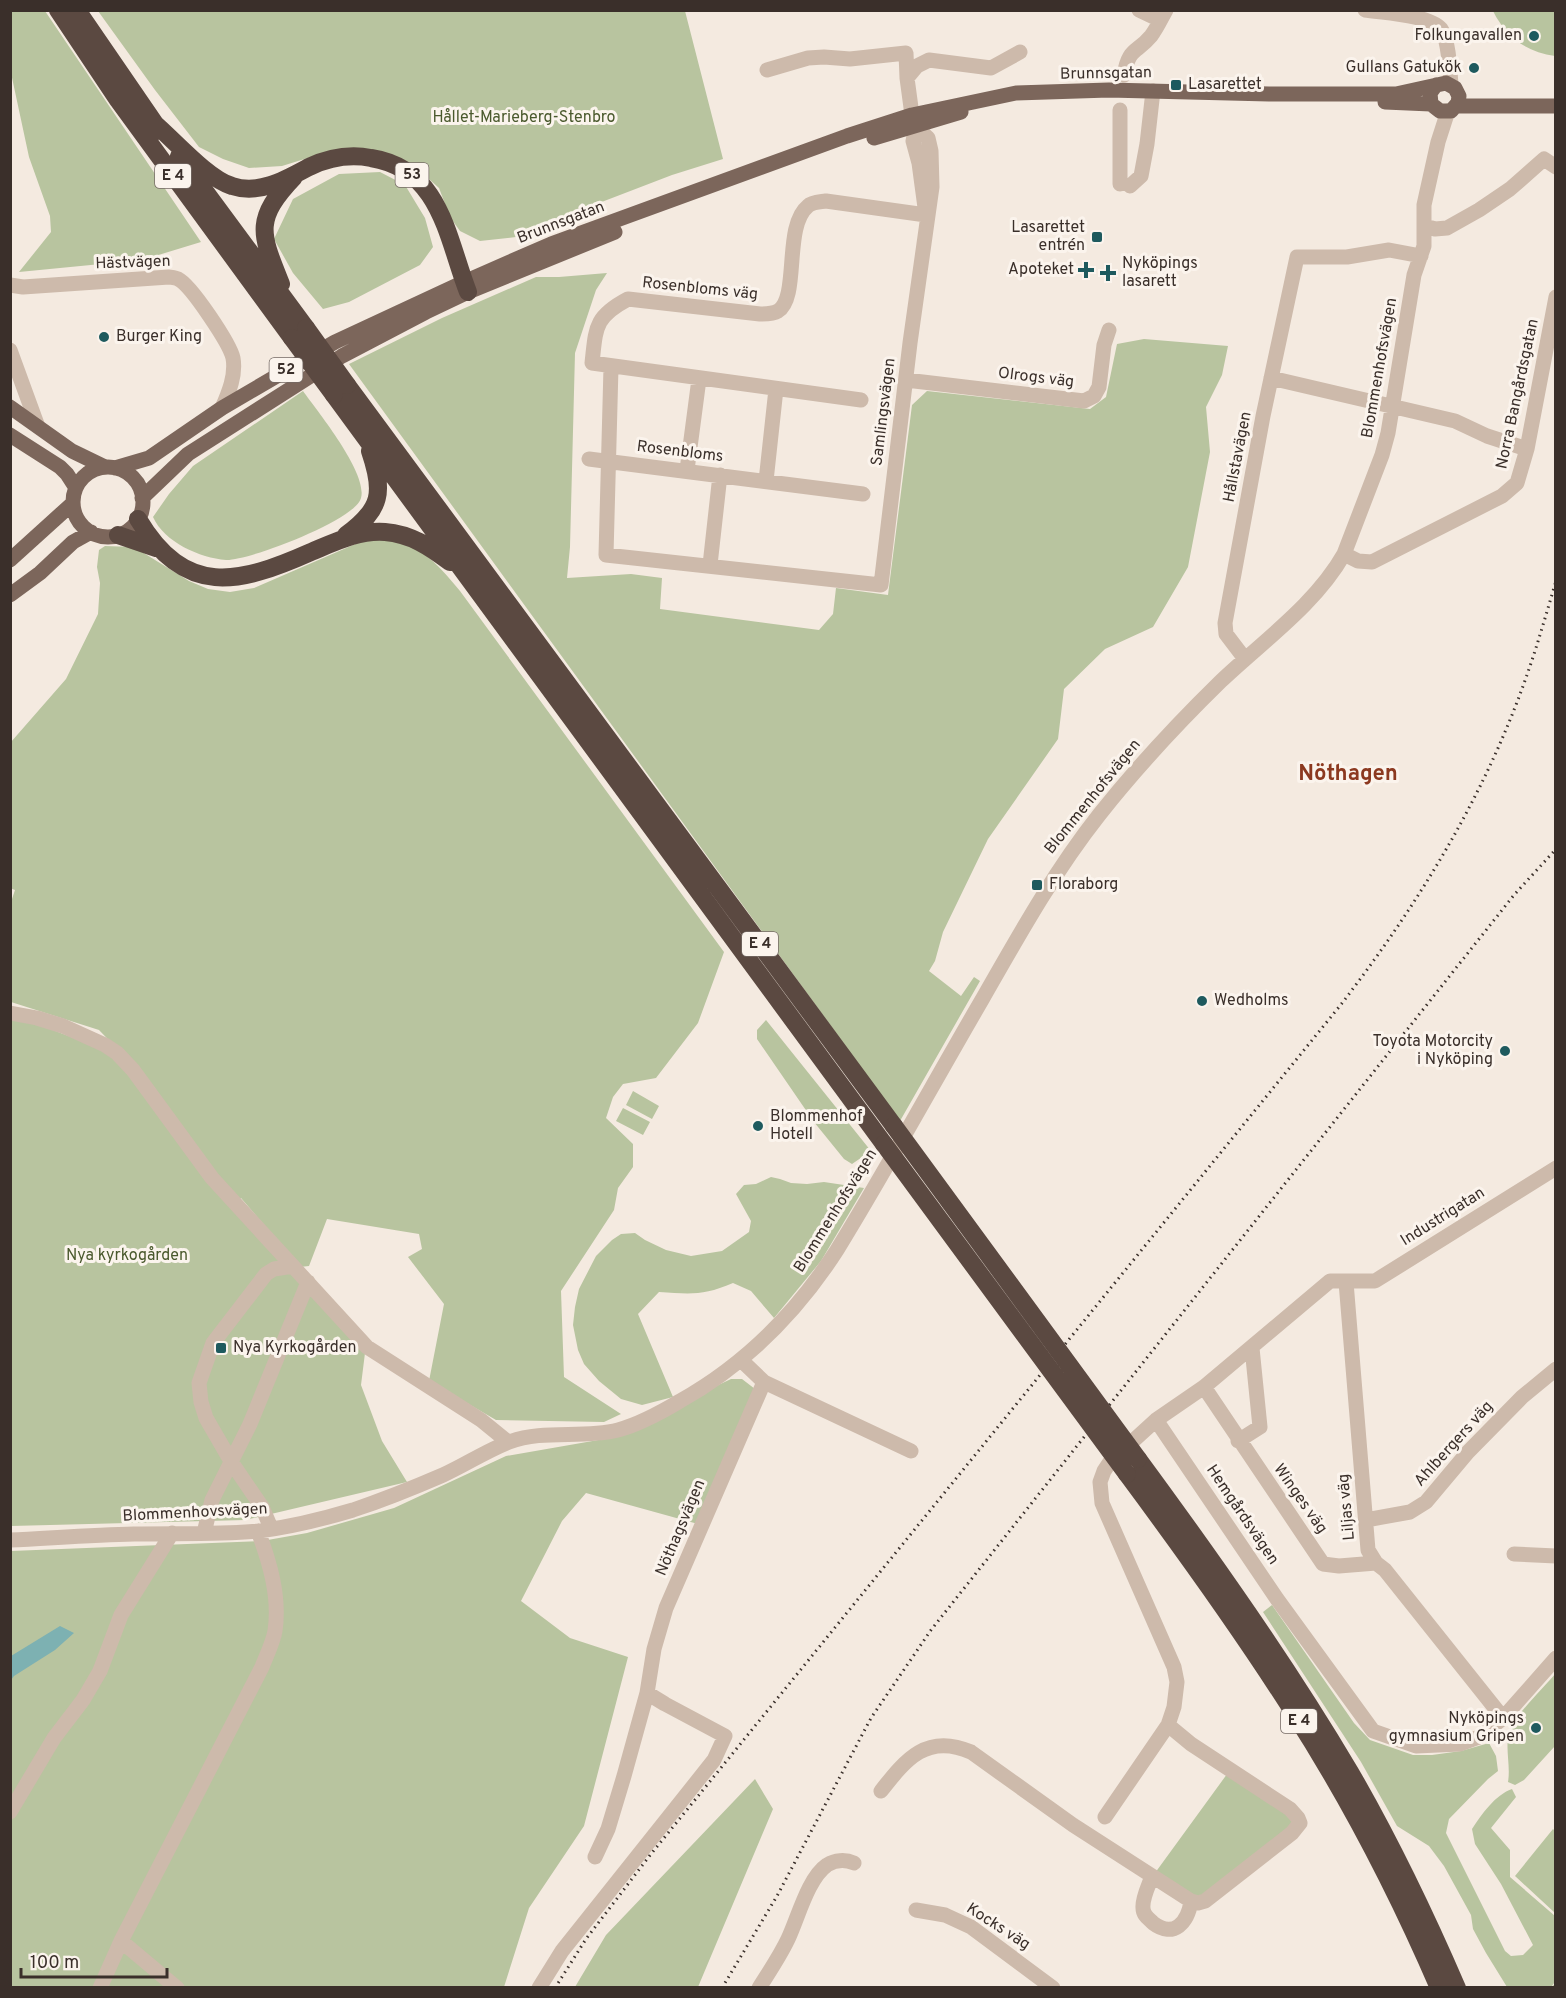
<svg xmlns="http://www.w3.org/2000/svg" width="1566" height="1998" font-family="Overpass,sans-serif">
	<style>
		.green { fill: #b8c49f }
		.water { fill: #7db1b2 }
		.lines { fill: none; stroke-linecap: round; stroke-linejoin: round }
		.minor { stroke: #cdbaab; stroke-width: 15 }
		.major { stroke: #7c665b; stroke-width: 15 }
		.highway { stroke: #5b4941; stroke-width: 18 }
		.rail { stroke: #3a2f2a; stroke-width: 3; stroke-dasharray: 1.5 4.5; stroke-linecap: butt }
		.highway-bridge { stroke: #5b4941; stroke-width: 18 }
		.poi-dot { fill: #1e5a5e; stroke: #fbf4ed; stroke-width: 2 }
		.labels { text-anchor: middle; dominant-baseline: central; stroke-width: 6; stroke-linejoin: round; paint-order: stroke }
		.shield { fill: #fbf4ed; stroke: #746a64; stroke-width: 1.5 }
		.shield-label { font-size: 15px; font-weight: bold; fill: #3a2f2a }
		.poi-label { font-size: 16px; fill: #3a2f2a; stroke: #fbf4ed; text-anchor: start }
		.street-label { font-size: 16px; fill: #3a2f2a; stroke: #fbf4ed }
		.park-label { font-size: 16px; fill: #4a592d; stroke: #fbf4ed }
		.district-label { font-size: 22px; font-weight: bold; fill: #8c3920; stroke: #fbf4ed }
	</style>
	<rect width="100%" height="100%" fill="#f4eae0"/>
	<path class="green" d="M 10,11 L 45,11 L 201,242 L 142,260 L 19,272 L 51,232 L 50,216 L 29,157 L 11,73 Z
		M 98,11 L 685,11 L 723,159 L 672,175 L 573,213 L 547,230 L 516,237 L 480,241 L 460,231 L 450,217 L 439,188 L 420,171 L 394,155 L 311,157 L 282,166 L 249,168 L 223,159 L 199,147 L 155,90 Z
		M 1493,11 L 1555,11 L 1555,56 C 1526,52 1506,37 1493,11 Z
		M 380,172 L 405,185 L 425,218 L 433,247 L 420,265 L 349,302 L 323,309 L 293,273 L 274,239 L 293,199 L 339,174 Z
		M 607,273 L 596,290 L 575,353 L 570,547 L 567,578 L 631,574 L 662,578 L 660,609 L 819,630 L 833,614 L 836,588 L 888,595 L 912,405 L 927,391 L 1090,409 L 1106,397 L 1117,344 L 1144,339 L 1228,346 L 1222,375 L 1206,407 L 1210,452 L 1188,567 L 1153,627 L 1105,649 L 1064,689 L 1058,739 L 988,839 L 943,932 L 935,961 L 929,971 L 961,996 L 974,977 L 980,981 L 900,1121 L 349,364 L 442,318 L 536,277 L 559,277 Z
		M 303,391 C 318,412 368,473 361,498 C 356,520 248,561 226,560 C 200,558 164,542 153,517 L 169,494 L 193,466 Z
		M 379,537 C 421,544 434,560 460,591 L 724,952 L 698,1023 L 656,1078 L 623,1084 L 613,1097 L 606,1118 L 633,1144 L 633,1167 L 618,1188 L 614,1210 L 561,1291 L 564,1377 L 621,1414 L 604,1422 L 496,1420 L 429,1381 L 444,1304 L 408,1257 L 422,1249 L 419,1234 L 327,1219 L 309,1266 L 300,1267 L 241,1198 L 232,1206 L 365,1353 L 361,1385 L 382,1441 L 407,1482 L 245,1520 L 11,1526 L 11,1017 L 32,1022 L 105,1050 L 155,1088 L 99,1030 L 11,1002 L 10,905 L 15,890 L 10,888 L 11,742 L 66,679 L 98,614 L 100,583 L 97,567 L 99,550 L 105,546 L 134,547 L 189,581 L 208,589 L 230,592 L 254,588 L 360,542 Z
		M 766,1020 L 871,1151 L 852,1164 L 844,1159 L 814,1122 L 757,1039 L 757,1030 Z
		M 633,1091 L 659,1106 L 652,1119 L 626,1105 Z
		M 623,1108 L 650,1122 L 643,1135 L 616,1121 Z
		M 771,1177 L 780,1179 L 791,1183 L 807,1184 L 824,1182 L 864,1188 L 821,1261 L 774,1318 L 751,1291 L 733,1283 C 703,1296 690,1294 659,1292 L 638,1314 L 673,1397 L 642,1405 L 621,1399 L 599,1381 L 584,1364 L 578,1350 L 573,1325 L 575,1307 L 579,1289 L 596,1256 L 612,1240 L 621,1234 L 635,1233 L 645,1240 L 666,1250 L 691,1256 L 722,1251 L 749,1232 L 751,1221 L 736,1194 L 744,1185 L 756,1184 Z
		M 731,1379 L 742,1379 L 755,1389 L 698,1524 L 586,1493 L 562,1521 L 521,1601 L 570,1638 L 628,1657 L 584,1826 L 529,1908 L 504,1987 L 11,1988 L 11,1551 L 262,1541 L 307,1533 L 394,1508 L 506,1456 L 604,1439 Z
		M 1272,1605 L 1354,1723 L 1370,1740 L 1413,1755 L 1432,1755 L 1461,1751 L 1489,1743 L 1496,1756 L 1498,1771 L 1488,1779 L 1449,1819 L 1446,1833 L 1505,1951 L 1511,1956 L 1523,1955 L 1533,1945 L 1501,1884 L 1475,1844 L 1472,1829 C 1482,1814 1495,1795 1512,1789 L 1516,1797 L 1491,1828 L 1510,1850 L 1510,1877 L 1555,1916 L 1555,1982 L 1551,1987 L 1555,1984 L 1555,1987 L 1507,1987 L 1486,1953 L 1473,1929 L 1471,1915 L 1444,1866 L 1429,1846 L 1397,1826 L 1361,1762 L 1263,1612 Z
		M 1555,1674 L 1555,1746 L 1524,1780 L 1515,1785 L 1508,1782 C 1511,1764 1504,1747 1510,1729 C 1513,1718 1546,1685 1555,1674 Z
		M 1230,1770 L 1279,1802 L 1297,1825 L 1195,1900 L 1155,1873 Z
		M 755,1779 L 773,1809 L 698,1987 L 575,1987 L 606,1935 Z
		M 1553,1829 L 1556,1832 L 1555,1913 L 1515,1876 Z"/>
	<path class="water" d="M 60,1626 L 74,1633 L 55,1650 L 14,1676 L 11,1680 L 11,1656 Z"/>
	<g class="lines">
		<path class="minor" d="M 1139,10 L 1160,20
			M 1365,10 C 1383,13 1430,15 1441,29 C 1449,40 1450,72 1451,85
			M 767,70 L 808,58 L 824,57 L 850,59 L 906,53 L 907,78
			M 1124,75 C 1129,47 1136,54 1151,36 C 1157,28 1161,19 1166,10
			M 912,115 L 907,78 L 917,66 L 929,60 L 991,68 L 1020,52
			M 1120,184 L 1120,110
			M 1130,186 L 1141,176 L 1147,144 L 1153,91
			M 1425,226 L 1435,229 L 1447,228 L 1479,210 L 1510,189 L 1544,159 L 1556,167
			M 10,285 L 23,287 L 169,277 C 170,277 177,278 178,279 C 191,285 230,344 233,358 C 236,375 229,392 222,408
			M 10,350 L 37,424
			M 611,367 L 606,555 L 881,585 L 910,343 L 932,187 L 931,151 L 928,138 L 916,127 L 913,141 L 919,163 L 926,215
			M 1271,378 L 1455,421 L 1487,436 L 1527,449
			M 906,380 L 1084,401 L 1094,396 L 1099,387 L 1104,345 L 1109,330
			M 861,400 L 592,363 C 596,328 594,317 628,299 L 760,314 C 766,314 773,314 778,311 C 800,297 783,226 808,206 C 812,202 820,202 826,201 L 926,215
			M 589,459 L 863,494
			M 687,470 L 699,379
			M 766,481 L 776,389
			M 1344,554 L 1358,561 L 1372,562 L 1502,496 L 1517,483 L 1527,449 L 1556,297
			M 710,565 L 720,475
			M 1245,659 L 1226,634 L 1225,623 L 1263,416 L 1297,257 L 1347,257 L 1389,250 L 1421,256
			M 10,1013 L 37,1018 L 63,1026 L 105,1045 L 117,1053 L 133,1070 L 212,1178 L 367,1347 L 481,1420 L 508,1442
			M 1346,1282 L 1368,1550 L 1376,1563 L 1385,1570 L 1503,1718
			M 764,1382 L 911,1451
			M 1204,1387 L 1323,1564 L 1339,1566 L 1376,1563
			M 1156,1420 L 1277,1599 L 1373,1731 L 1416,1746 L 1460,1744 L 1479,1737 L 1503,1718 L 1556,1658
			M 1238,1441 L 1260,1427 L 1252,1348
			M 1366,1520 L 1410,1512 L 1426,1502 L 1468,1452 L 1522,1397 L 1556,1369
			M 271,1528 L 262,1507 L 232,1463 L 206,1418 L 201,1402 L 199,1383 L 213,1343 L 266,1274 L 274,1269 L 293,1266
			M 204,1533 L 212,1500 L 250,1424 L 308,1282
			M 10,1540 C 52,1538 93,1535 134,1534 C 175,1533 218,1535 259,1531 C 290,1527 323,1519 353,1510 C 383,1500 413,1488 443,1475 C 465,1465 486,1451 509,1442 C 544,1429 582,1439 618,1430 C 640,1424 660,1413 680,1401 C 744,1365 797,1312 837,1250 C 888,1167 934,1082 983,998 C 1019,935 1054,872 1099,815 C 1137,767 1178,723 1221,681 C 1263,641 1315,605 1344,554 L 1382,455 L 1388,433 L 1414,275 L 1424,246 L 1424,205 L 1438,142 L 1448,111
			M 1514,1554 L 1556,1556
			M 881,1791 C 906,1759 927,1733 971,1752 L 1073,1825 L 1191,1901 L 1198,1903 L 1205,1901 L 1292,1833 L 1300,1823 L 1298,1818 L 1290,1809 L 1191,1744 L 1168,1725
			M 10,1812 L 54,1738 L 83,1700 L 100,1671 L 121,1615 L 172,1533
			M 1105,1817 L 1168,1725 L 1174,1707 L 1177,1682 L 1174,1667 L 1102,1503 L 1100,1482 L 1104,1471 L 1110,1462 L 1156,1420 L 1204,1387 L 1330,1281 L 1375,1281 L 1556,1168
			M 595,1857 L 608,1829 L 624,1776 L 647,1693 L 654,1649 L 666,1608 L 764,1382 L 741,1360
			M 1152,1876 C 1149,1885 1142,1898 1143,1908 C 1143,1915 1148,1918 1153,1923 C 1174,1939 1188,1922 1191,1901
			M 916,1910 L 945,1915 L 971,1927 L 1053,1988
			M 121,1941 L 177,1988
			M 100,1988 L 121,1941 L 262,1667 C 266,1656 273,1643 275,1631 C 280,1597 270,1563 258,1531
			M 539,1988 L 562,1951 L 714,1760 L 725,1736 L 665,1704 L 647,1693
			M 759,1988 C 769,1972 780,1956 788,1939 C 798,1918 808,1878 827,1865 C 835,1860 845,1859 854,1863"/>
		<path class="major" d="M 1385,102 L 1431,104
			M 1456,106 L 1556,106
			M 874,138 L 961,112
			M 10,407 L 72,451 L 105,467
			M 10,435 L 60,467 L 67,474 L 76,488
			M73 502a35 35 0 1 1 70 0a35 35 0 1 1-70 0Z
			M 115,468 L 149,458 L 222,408 L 335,342 L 464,282 L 551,244 L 847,136 L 912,115 L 1016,93 L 1109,90 L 1269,94 L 1396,94 L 1446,83 L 1455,88 L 1459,96 L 1458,103 L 1451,111 L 1440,111 L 1431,104 L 1430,93 L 1436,85
			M 142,498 L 188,454 L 342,356 L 426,312 L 468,292 L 615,232
			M 10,560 L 73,503
			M 10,595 L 40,573 L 73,542 L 91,532"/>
		<path class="highway" d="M 58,10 L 118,100 L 292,338
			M 77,10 L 160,131
			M 154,123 C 174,140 208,179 232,186 C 259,195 285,180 309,167 C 328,158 350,154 371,158 C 441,169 447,238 468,292
			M 179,156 L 306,328
			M 281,284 C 261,234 253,220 294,177
			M 347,385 L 894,1126
			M 334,395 L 884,1144
			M 138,519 C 185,598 239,584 311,552 C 335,542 359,530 385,532 C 411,534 430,547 450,562
			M 118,535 L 156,548
			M 346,535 C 382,509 384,492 370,451
			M 1138,1459 C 1213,1561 1285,1663 1350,1772 C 1390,1841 1425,1914 1457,1988
			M 1127,1474 C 1185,1552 1242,1631 1294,1713 C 1350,1800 1398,1893 1439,1988"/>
		<path class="rail" d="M 555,1988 L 586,1939 L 651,1854 L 1339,1007 C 1418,905 1487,793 1529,669 C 1539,640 1547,611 1556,581
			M 722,1988 L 777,1896 L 871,1718 L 931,1630 L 1452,973 L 1514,895 L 1556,849"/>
		<path class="highway-bridge" d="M 306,328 L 347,385
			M 292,338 L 334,395
			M 894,1126 L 1138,1459
			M 884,1144 L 1127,1474"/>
	</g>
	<g class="poi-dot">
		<circle cx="1534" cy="36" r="6"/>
		<circle cx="1474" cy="68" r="6"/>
		<rect x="1170" y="79" width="12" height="12" rx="3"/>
		<rect x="1091" y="231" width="12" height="12" rx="3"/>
		<path d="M1083 261h6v6h6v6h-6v6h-6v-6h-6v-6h6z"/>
		<path d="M1105 264h6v6h6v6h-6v6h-6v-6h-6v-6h6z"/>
		<circle cx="104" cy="337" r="6"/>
		<rect x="1031" y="879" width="12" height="12" rx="3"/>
		<circle cx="1202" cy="1001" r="6"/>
		<circle cx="1505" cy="1051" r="6"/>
		<circle cx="758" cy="1126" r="6"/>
		<rect x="215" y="1342" width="12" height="12" rx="3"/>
		<circle cx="1536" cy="1728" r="6"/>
	</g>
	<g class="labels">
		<g class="shield">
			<rect x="395.5" y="163" width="33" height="24" rx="4.5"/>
			<rect x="155" y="164" width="36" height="24" rx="4.5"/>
			<rect x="269.5" y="358" width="33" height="24" rx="4.5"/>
			<rect x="742" y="932" width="36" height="24" rx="4.5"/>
			<rect x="1281" y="1709" width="36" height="24" rx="4.5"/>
		</g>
		<g class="shield-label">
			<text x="412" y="175">53</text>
			<text x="173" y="176">E 4</text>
			<text x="286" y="370">52</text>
			<text x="760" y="944">E 4</text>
			<text x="1299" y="1721">E 4</text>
		</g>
		<g class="poi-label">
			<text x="1522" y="36" text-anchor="end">Folkungavallen</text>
			<text x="1462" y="68" text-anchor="end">Gullans Gatukök</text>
			<text x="1188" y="85">Lasarettet</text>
			<text x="1085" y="228" text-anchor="end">Lasarettet<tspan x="1085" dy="18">entrén</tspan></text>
			<text x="1122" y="264">Nyköpings<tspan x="1122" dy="18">lasarett</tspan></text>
			<text x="1074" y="270" text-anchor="end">Apoteket</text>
			<text x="116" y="337">Burger King</text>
			<text x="1049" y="885">Floraborg</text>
			<text x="1214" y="1001">Wedholms</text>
			<text x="1493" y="1042" text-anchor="end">Toyota Motorcity<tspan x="1493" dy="18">i Nyköping</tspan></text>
			<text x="770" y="1117">Blommenhof<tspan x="770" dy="18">Hotell</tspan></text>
			<text x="233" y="1348">Nya Kyrkogården</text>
			<text x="1524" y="1719" text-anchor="end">Nyköpings<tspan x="1524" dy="18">gymnasium Gripen</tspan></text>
		</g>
		<g class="street-label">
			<text transform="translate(1106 74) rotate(-1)">Brunnsgatan</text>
			<text transform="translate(561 223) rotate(-21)">Brunnsgatan</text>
			<text transform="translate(133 263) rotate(-2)">Hästvägen</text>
			<text transform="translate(700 289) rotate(6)">Rosenbloms väg</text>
			<text transform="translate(1380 368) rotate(-80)">Blommenhofsvägen</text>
			<text transform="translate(1036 378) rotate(7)">Olrogs väg</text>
			<text transform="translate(1518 394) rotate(-78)">Norra Bangårdsgatan</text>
			<text transform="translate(884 412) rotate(-83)">Samlingsvägen</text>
			<text transform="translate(680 452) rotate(7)">Rosenbloms</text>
			<text transform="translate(1238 457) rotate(-79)">Hållstavägen</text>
			<text transform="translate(1093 797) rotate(-51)">Blommenhofsvägen</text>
			<text transform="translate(836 1211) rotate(-58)">Blommenhofsvägen</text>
			<text transform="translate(1443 1217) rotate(-32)">Industrigatan</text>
			<text transform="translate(1454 1444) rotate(-48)">Ahlbergers väg</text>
			<text transform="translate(1300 1499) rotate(55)">Winges väg</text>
			<text transform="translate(1347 1507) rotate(-95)">Liljas väg</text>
			<text transform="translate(195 1513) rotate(-3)">Blommenhovsvägen</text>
			<text transform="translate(1242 1515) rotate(56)">Hemgårdsvägen</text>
			<text transform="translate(681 1528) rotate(-67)">Nöthagsvägen</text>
			<text transform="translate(998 1927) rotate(33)">Kocks väg</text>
		</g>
		<g class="park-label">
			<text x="524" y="118">Hållet-Marieberg-Stenbro</text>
			<text x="127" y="1256">Nya kyrkogården</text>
		</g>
		<g class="district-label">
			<text x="1348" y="774">Nöthagen</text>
		</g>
	</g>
	<rect width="1566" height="1998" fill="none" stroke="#3a2f2a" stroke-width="24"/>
	<path d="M21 1968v9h146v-9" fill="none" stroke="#3a2f2a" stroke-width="3"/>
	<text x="30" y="1968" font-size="18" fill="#3a2f2a" stroke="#fbf4ed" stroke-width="4.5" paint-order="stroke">100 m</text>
</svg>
